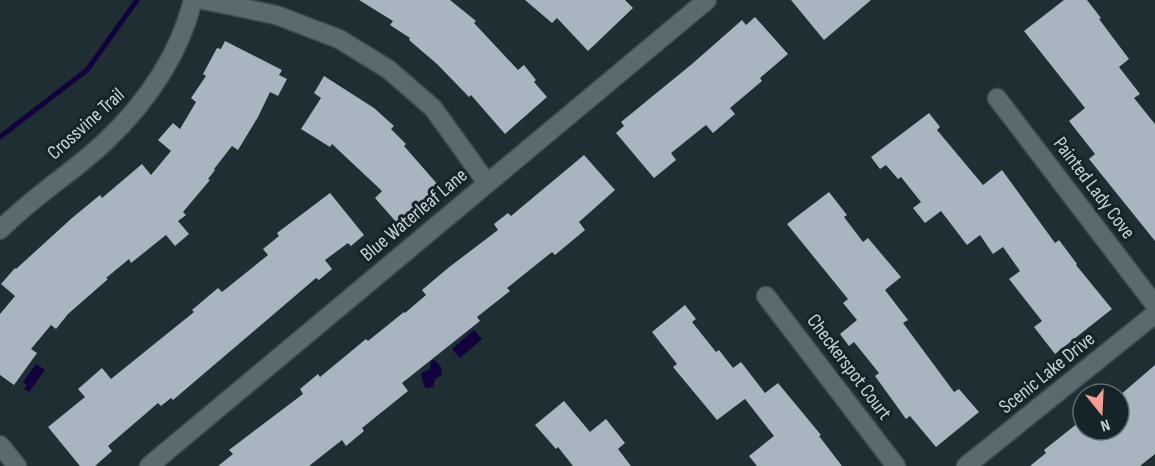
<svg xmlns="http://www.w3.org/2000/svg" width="1155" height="466" font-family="'Sofia Sans Condensed',sans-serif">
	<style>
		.water { fill: #11023e }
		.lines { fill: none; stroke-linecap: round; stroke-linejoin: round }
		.stream { stroke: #11023e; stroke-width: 5 }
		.building { fill: #a8b5c1 }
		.minor-casing { stroke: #3e4b4f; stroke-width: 21 }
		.minor { stroke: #596b6f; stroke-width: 18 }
		.labels { text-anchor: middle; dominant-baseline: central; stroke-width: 6; stroke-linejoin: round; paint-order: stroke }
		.street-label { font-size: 20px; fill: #cad4d6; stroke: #142428 }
	</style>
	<rect width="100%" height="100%" fill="#1e2e32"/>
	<path class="water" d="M 474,330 L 482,339 L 460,358 L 452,349 Z
		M 435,360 L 441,367 L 442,375 L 435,379 L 433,387 L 426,388 L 424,385 L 421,373 L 430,369 L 431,361 Z
		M 36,364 L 45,370 L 29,392 L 24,389 L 27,385 L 23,382 Z"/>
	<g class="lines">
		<path class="stream" d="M 0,137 L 87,70 L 137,0"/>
	</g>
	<path class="building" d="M 359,0 L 450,0 L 476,21 L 474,23 L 518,70 L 524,65 L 536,80 L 534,82 L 547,97 L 505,134 L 471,95 L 469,97 L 437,64 L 409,40 L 410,38 L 390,25 L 393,21 Z
		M 525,0 L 625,0 L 633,8 L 588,51 L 557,18 L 552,23 Z
		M 791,0 L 871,0 L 824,40 Z
		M 1064,0 L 1087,0 L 1101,18 L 1099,19 L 1129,59 L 1119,67 L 1140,94 L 1134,98 L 1155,124 L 1155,241 L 1089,159 L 1095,154 L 1069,121 L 1085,108 L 1024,31 Z
		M 755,17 L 788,54 L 760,78 L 762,81 L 730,108 L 735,114 L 713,133 L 706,125 L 671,153 L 676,160 L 654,178 L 616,133 L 624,126 L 621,122 L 692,64 L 742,20 L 746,25 Z
		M 225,41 L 282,70 L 279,75 L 287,79 L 278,96 L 270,92 L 258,117 L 238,150 L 232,146 L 214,169 L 215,170 L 208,179 L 210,180 L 183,212 L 186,215 L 178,221 L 189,234 L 175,246 L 166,235 L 131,263 L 129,259 L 106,278 L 108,279 L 68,314 L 56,329 L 51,325 L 31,349 L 37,353 L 14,385 L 0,375 L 0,314 L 15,296 L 1,284 L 15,268 L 16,269 L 72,218 L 100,195 L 102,198 L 142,164 L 151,175 L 171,151 L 158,140 L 173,123 L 180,129 L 196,102 L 191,98 L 206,76 L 203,74 L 217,48 L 221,49 Z
		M 324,76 L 374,108 L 394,126 L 391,129 L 406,144 L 404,146 L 439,186 L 397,223 L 375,198 L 382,191 L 332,144 L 330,147 L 301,129 L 321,98 L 314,93 Z
		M 929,113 L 940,127 L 937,130 L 983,185 L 1002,170 L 1055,243 L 1059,240 L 1077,264 L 1076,265 L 1112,309 L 1055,354 L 1034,327 L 1042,321 L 1009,279 L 1020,271 L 1003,247 L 993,254 L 980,235 L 967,245 L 941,211 L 925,223 L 913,208 L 921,202 L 901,177 L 898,179 L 886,165 L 880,169 L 871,157 Z
		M 584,155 L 615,190 L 579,222 L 585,230 L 555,255 L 552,252 L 507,288 L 510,291 L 477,317 L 480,321 L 402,383 L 408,391 L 362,428 L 364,431 L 346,446 L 342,440 L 309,466 L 218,466 L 233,454 L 229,450 L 303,394 L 300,389 L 318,374 L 320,377 L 366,339 L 368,341 L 404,312 L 405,313 L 426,295 L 422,290 L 448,268 L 498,230 L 494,224 L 508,213 L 511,216 Z
		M 829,192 L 847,215 L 844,217 L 863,242 L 868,238 L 901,277 L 885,290 L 908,320 L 903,323 L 954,392 L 959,389 L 979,412 L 936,447 L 910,416 L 906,419 L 875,376 L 879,373 L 854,342 L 849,346 L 840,334 L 857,320 L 843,303 L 848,299 L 787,224 Z
		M 330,193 L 364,235 L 351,246 L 348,243 L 325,260 L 332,269 L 319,280 L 316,278 L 173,400 L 171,398 L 161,406 L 158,403 L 108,446 L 112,451 L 95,466 L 80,466 L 48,427 L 85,397 L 78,389 L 102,368 L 111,379 L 194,312 L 192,310 L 218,288 L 222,292 L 268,255 L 263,249 L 279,236 L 277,233 Z
		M 685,305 L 696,319 L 692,322 L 716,352 L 719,350 L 733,368 L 741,362 L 765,393 L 778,383 L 821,435 L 819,436 L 842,466 L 757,466 L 749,456 L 774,436 L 745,399 L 717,420 L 673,367 L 677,364 L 652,332 Z
		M 1155,365 L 1155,454 L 1140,466 L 1030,466 L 1046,453 L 1044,450 L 1083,419 L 1083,430 L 1119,430 L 1119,396 Z
		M 564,401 L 590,432 L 606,419 L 625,443 L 618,449 L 631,466 L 573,466 L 558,447 L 556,449 L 535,425 Z"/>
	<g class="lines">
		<g class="minor-casing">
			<path id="minor" d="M 204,0 L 276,15 L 339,39 L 388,69 L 433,108 L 487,183
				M 997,98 L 1155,305
				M 0,230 C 32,197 72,173 105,142 C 146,103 179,56 193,0
				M 766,296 L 896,466
				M 0,445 L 17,466
				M 149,466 L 707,0
				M 966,466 L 1155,314"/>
		</g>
		<use href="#minor" class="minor"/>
	</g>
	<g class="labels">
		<g class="street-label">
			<text transform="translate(86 124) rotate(-42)">Crossvine Trail</text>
			<text transform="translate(1094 188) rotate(53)">Painted Lady Cove</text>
			<text transform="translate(414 215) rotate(-40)">Blue Waterleaf Lane</text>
			<text transform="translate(849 367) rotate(53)">Checkerspot Court</text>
			<text transform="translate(1047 373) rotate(-39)">Scenic Lake Drive</text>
		</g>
	</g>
	<g transform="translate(1101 412) rotate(162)"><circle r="28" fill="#142428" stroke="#5d6a6e" stroke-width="1.5"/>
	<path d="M0-4.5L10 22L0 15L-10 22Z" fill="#f59c92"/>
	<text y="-9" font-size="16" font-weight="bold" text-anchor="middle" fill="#cad4d6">N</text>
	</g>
</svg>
